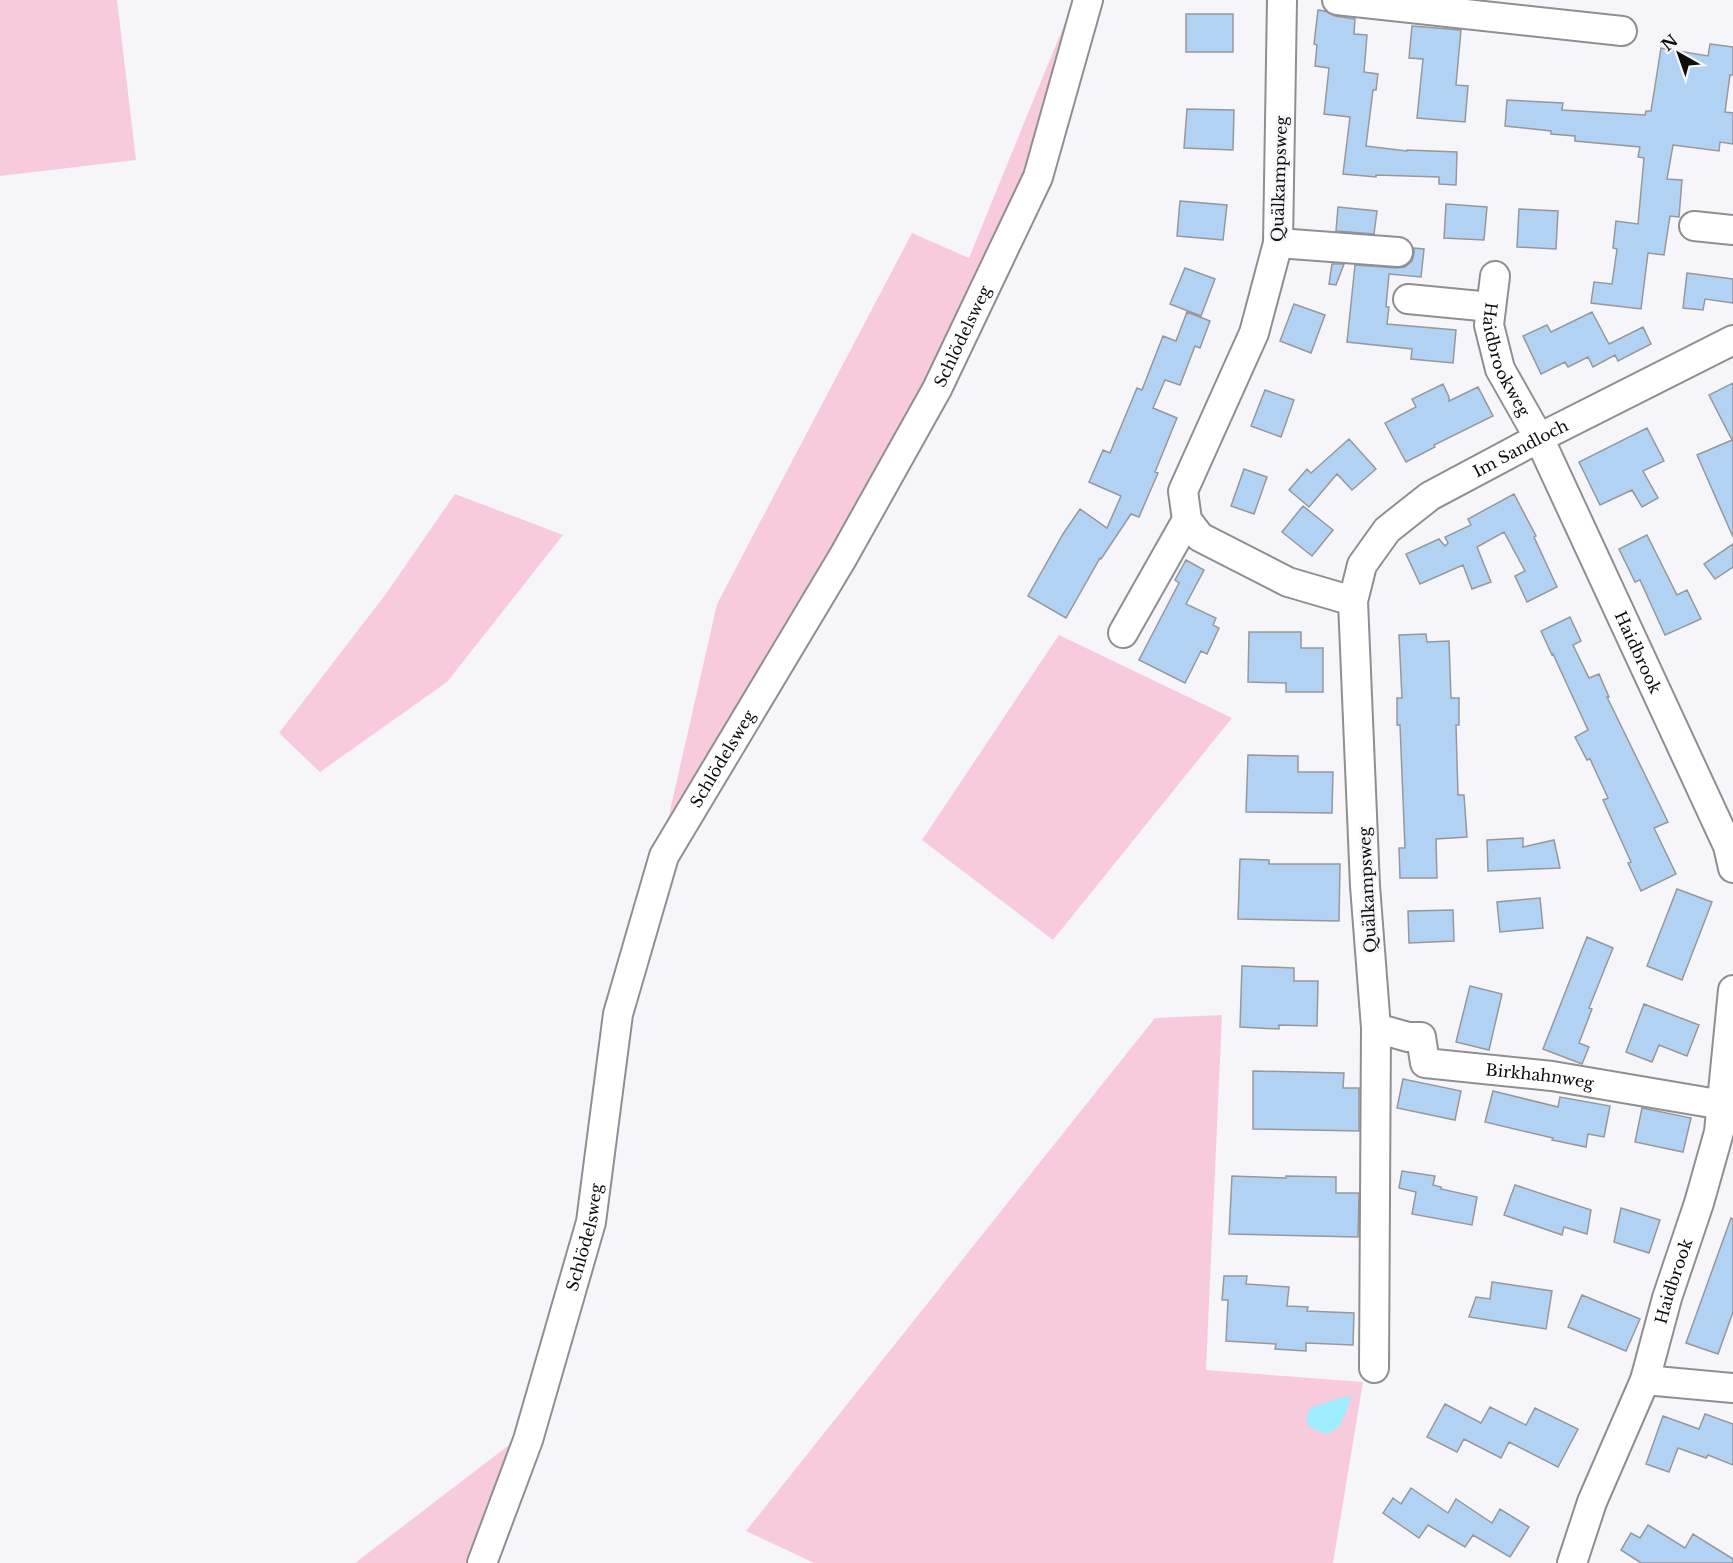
<svg xmlns="http://www.w3.org/2000/svg" width="1733" height="1563" font-family="'Libre Baskerville',serif">
	<style>
		.green { fill: #f7cbdc }
		.water { fill: #a0ecff }
		.building { fill: #b2d2f4; stroke: #96989a; stroke-width: 1.5 }
		.lines { fill: none; stroke-linecap: round; stroke-linejoin: round }
		.minor-casing { stroke: #8f8f92; stroke-width: 32 }
		.minor { stroke: #fff; stroke-width: 28 }
		.labels { text-anchor: middle; dominant-baseline: central; stroke-width: 5; stroke-linejoin: round; paint-order: stroke }
		.street-label { font-size: 16px; fill: #0d0d0e; stroke: #f6f6fa }
	</style>
	<rect width="100%" height="100%" fill="#f6f6fa"/>
	<path class="green" d="M 0,0 L 117,0 L 136,160 L 0,176 Z
		M 1073,3 L 1031,170 L 911,419 L 667,824 L 717,604 L 912,233 L 969,258 Z
		M 455,494 L 563,535 L 447,682 L 320,772 L 279,733 L 385,595 Z
		M 1059,635 L 1232,718 L 1053,940 L 922,840 Z
		M 1222,1015 L 1206,1370 L 1363,1382 L 1333,1563 L 814,1563 L 746,1531 L 1155,1018 Z
		M 518,1438 L 475,1563 L 355,1563 Z"/>
	<path class="water" d="M 1351,1396 C 1350,1402 1343,1420 1340,1425 C 1337,1428 1331,1431 1328,1434 C 1311,1428 1301,1428 1310,1408 L 1337,1399 Z"/>
	<path class="building" d="M 1318,10 L 1325,11 L 1335,16 L 1355,19 L 1354,34 L 1367,35 L 1364,72 L 1378,74 L 1376,90 L 1373,90 L 1366,146 L 1407,151 L 1407,150 L 1457,152 L 1456,185 L 1439,184 L 1439,177 L 1376,175 L 1376,177 L 1343,174 L 1350,117 L 1324,114 L 1329,68 L 1315,66 L 1317,45 L 1314,44 Z
		M 1186,14 L 1233,14 L 1233,52 L 1186,52 Z
		M 1412,26 L 1461,30 L 1456,85 L 1468,86 L 1465,122 L 1417,118 L 1423,59 L 1409,58 Z
		M 1710,44 L 1733,47 L 1733,75 L 1730,75 L 1725,112 L 1733,113 L 1733,144 L 1720,142 L 1719,151 L 1673,145 L 1667,179 L 1682,180 L 1679,217 L 1670,216 L 1664,255 L 1648,253 L 1641,309 L 1591,303 L 1594,282 L 1612,284 L 1617,249 L 1613,248 L 1616,221 L 1638,224 L 1644,158 L 1638,157 L 1640,147 L 1575,141 L 1575,136 L 1551,134 L 1551,131 L 1505,126 L 1507,100 L 1563,103 L 1562,110 L 1645,115 L 1646,111 L 1651,111 L 1661,48 L 1708,56 Z
		M 1187,109 L 1234,110 L 1233,150 L 1184,148 Z
		M 1180,201 L 1227,205 L 1223,240 L 1177,236 Z
		M 1446,204 L 1487,207 L 1484,240 L 1444,238 Z
		M 1338,207 L 1377,211 L 1374,234 L 1336,231 Z
		M 1519,209 L 1558,211 L 1556,249 L 1517,247 Z
		M 1414,248 L 1424,249 L 1421,277 L 1389,274 L 1386,307 L 1389,307 L 1387,324 L 1456,330 L 1453,363 L 1411,359 L 1412,349 L 1347,342 L 1355,265 L 1397,268 L 1405,267 L 1412,261 L 1414,254 Z
		M 1332,264 L 1344,264 L 1336,285 L 1329,284 Z
		M 1185,268 L 1215,279 L 1201,316 L 1170,304 Z
		M 1687,273 L 1733,279 L 1733,303 L 1705,299 L 1703,310 L 1683,308 Z
		M 1294,304 L 1325,315 L 1311,353 L 1280,341 Z
		M 1187,312 L 1210,321 L 1200,348 L 1195,346 L 1180,385 L 1165,380 L 1153,408 L 1177,418 L 1155,472 L 1158,473 L 1139,517 L 1131,514 L 1101,559 L 1100,558 L 1066,618 L 1028,596 L 1063,534 L 1080,509 L 1107,528 L 1121,496 L 1089,482 L 1103,450 L 1110,453 L 1137,388 L 1142,390 L 1163,336 L 1176,341 Z
		M 1592,312 L 1609,344 L 1643,327 L 1651,344 L 1618,361 L 1615,355 L 1593,367 L 1588,357 L 1568,367 L 1565,362 L 1541,374 L 1523,336 L 1547,325 L 1551,332 Z
		M 1733,383 L 1733,537 L 1697,455 L 1732,440 L 1709,395 Z
		M 1443,384 L 1449,397 L 1449,401 L 1478,387 L 1493,416 L 1434,445 L 1435,447 L 1406,462 L 1385,423 L 1416,407 L 1412,399 Z
		M 1265,390 L 1294,400 L 1281,437 L 1251,426 Z
		M 1647,428 L 1664,461 L 1643,471 L 1658,498 L 1642,507 L 1632,490 L 1600,505 L 1579,462 Z
		M 1349,439 L 1376,469 L 1352,490 L 1337,474 L 1309,507 L 1289,490 L 1307,469 L 1311,473 Z
		M 1244,469 L 1267,477 L 1254,514 L 1231,506 Z
		M 1514,494 L 1536,536 L 1534,537 L 1557,587 L 1527,602 L 1515,576 L 1525,571 L 1504,532 L 1477,547 L 1491,582 L 1472,589 L 1463,565 L 1420,584 L 1406,554 L 1439,539 L 1445,546 L 1448,543 L 1445,537 L 1471,525 L 1468,519 Z
		M 1303,506 L 1333,530 L 1312,556 L 1282,532 Z
		M 1647,535 L 1677,595 L 1687,590 L 1701,619 L 1665,635 L 1640,580 L 1635,582 L 1619,549 Z
		M 1733,544 L 1733,567 L 1715,579 L 1704,564 Z
		M 1186,560 L 1204,570 L 1186,604 L 1216,618 L 1213,625 L 1219,628 L 1207,654 L 1201,651 L 1185,683 L 1139,660 L 1179,583 L 1175,580 Z
		M 1570,617 L 1581,641 L 1573,645 L 1589,678 L 1599,674 L 1609,697 L 1607,697 L 1668,822 L 1654,828 L 1676,874 L 1641,891 L 1628,863 L 1631,862 L 1603,800 L 1608,798 L 1590,759 L 1587,760 L 1575,737 L 1588,730 L 1553,654 L 1552,655 L 1541,631 Z
		M 1249,632 L 1301,632 L 1301,648 L 1323,648 L 1323,692 L 1286,692 L 1286,683 L 1248,682 Z
		M 1426,634 L 1427,642 L 1449,641 L 1451,698 L 1459,698 L 1459,725 L 1456,725 L 1458,795 L 1464,795 L 1467,837 L 1436,839 L 1437,878 L 1400,878 L 1399,848 L 1405,848 L 1400,725 L 1397,725 L 1397,698 L 1402,698 L 1399,635 Z
		M 1248,755 L 1298,756 L 1298,772 L 1333,772 L 1332,813 L 1246,812 Z
		M 1523,838 L 1523,847 L 1554,840 L 1560,868 L 1488,871 L 1487,840 Z
		M 1240,859 L 1269,860 L 1269,864 L 1340,864 L 1339,921 L 1238,919 Z
		M 1677,889 L 1712,902 L 1682,980 L 1647,966 Z
		M 1540,898 L 1543,928 L 1500,932 L 1497,902 Z
		M 1453,910 L 1454,941 L 1409,943 L 1408,911 Z
		M 1587,937 L 1613,948 L 1589,1008 L 1592,1009 L 1579,1043 L 1589,1047 L 1582,1064 L 1543,1049 Z
		M 1242,966 L 1294,968 L 1294,981 L 1318,981 L 1317,1026 L 1279,1025 L 1279,1029 L 1240,1027 Z
		M 1470,986 L 1502,994 L 1489,1050 L 1456,1042 Z
		M 1644,1004 L 1699,1025 L 1687,1056 L 1659,1045 L 1652,1062 L 1626,1052 Z
		M 1253,1071 L 1344,1073 L 1343,1088 L 1359,1088 L 1359,1131 L 1253,1129 Z
		M 1403,1079 L 1461,1091 L 1455,1120 L 1397,1108 Z
		M 1493,1091 L 1558,1107 L 1560,1097 L 1610,1106 L 1604,1137 L 1588,1134 L 1586,1147 L 1552,1140 L 1553,1138 L 1485,1122 Z
		M 1642,1108 L 1691,1118 L 1683,1152 L 1635,1142 Z
		M 1402,1171 L 1435,1176 L 1433,1185 L 1441,1187 L 1441,1189 L 1477,1197 L 1472,1225 L 1412,1214 L 1416,1192 L 1399,1188 Z
		M 1232,1176 L 1286,1178 L 1286,1176 L 1336,1177 L 1336,1193 L 1359,1193 L 1358,1237 L 1229,1234 Z
		M 1515,1185 L 1591,1210 L 1587,1234 L 1564,1227 L 1562,1235 L 1504,1215 Z
		M 1621,1208 L 1660,1220 L 1649,1253 L 1614,1242 Z
		M 1731,1218 L 1733,1219 L 1733,1312 L 1718,1354 L 1686,1343 Z
		M 1224,1276 L 1247,1276 L 1246,1284 L 1289,1287 L 1287,1306 L 1308,1307 L 1307,1311 L 1354,1313 L 1353,1345 L 1306,1343 L 1306,1351 L 1275,1349 L 1276,1344 L 1226,1341 L 1228,1300 L 1222,1300 Z
		M 1492,1282 L 1552,1291 L 1546,1329 L 1469,1317 L 1476,1297 L 1490,1299 Z
		M 1582,1295 L 1640,1319 L 1626,1351 L 1568,1327 Z
		M 1445,1404 L 1481,1423 L 1490,1407 L 1526,1425 L 1535,1408 L 1578,1429 L 1558,1467 L 1509,1442 L 1501,1458 L 1464,1439 L 1457,1452 L 1427,1437 Z
		M 1705,1414 L 1733,1424 L 1733,1465 L 1708,1455 L 1706,1458 L 1678,1448 L 1669,1472 L 1646,1464 L 1663,1416 L 1699,1429 Z
		M 1411,1488 L 1448,1513 L 1456,1499 L 1492,1523 L 1500,1509 L 1529,1527 L 1510,1557 L 1473,1535 L 1465,1547 L 1428,1525 L 1419,1538 L 1383,1513 L 1393,1498 L 1401,1504 Z
		M 1648,1525 L 1685,1548 L 1693,1534 L 1733,1559 L 1733,1563 L 1641,1563 L 1621,1550 L 1631,1533 L 1640,1538 Z"/>
	<g class="lines">
		<g class="minor-casing">
			<g id="minor">
				<path d="M 1282,0 L 1278,243 L 1254,333 L 1183,491 L 1187,520 L 1200,537 L 1288,582 L 1353,601"/>
				<path d="M 1337,0 L 1622,31"/>
				<path d="M 1694,226 L 1733,230"/>
				<path d="M 1278,243 L 1398,252"/>
				<path id="s1" d="M 1495,276 L 1489,325 L 1500,369 L 1539,438 L 1728,846 L 1733,868"/>
				<path d="M 1408,299 L 1491,307"/>
				<path d="M 1123,633 L 1187,520"/>
				<path id="s2" d="M 1376,1028 L 1408,1037 L 1421,1037 L 1425,1063 L 1552,1076 L 1723,1105"/>
				<path id="s3" d="M 1374,1368 L 1376,1028 L 1365,886 L 1353,601 L 1362,565 L 1387,530 L 1430,496 L 1539,438 L 1733,340"/>
				<path d="M 1645,1380 L 1733,1388"/>
				<path id="s4" d="M 482,1563 L 528,1440 L 591,1222 L 618,1014 L 664,856 L 843,557 L 937,389 L 1038,177 L 1088,0"/>
				<path id="s5" d="M 1572,1563 L 1592,1502 L 1645,1380 L 1667,1298 L 1699,1203 L 1719,1132 L 1733,990"/>
			</g>
		</g>
		<use href="#minor" class="minor"/>
	</g>
	<g class="labels">
		<g class="street-label">
			<text transform="translate(1279 179) rotate(-88)">Quälkampsweg</text>
			<text stroke="none"><textPath href="#s4" startOffset="1332">Schlödelsweg</textPath></text>
			<text stroke="none"><textPath href="#s1" startOffset="87">Haidbrookweg</textPath></text>
			<text stroke="none"><textPath href="#s3" startOffset="1005">Im Sandloch</textPath></text>
			<text stroke="none"><textPath href="#s1" startOffset="410">Haidbrook</textPath></text>
			<text stroke="none"><textPath href="#s4" startOffset="846">Schlödelsweg</textPath></text>
			<text transform="translate(1367 890) rotate(-93)">Quälkampsweg</text>
			<text stroke="none"><textPath href="#s2" startOffset="188">Birkhahnweg</textPath></text>
			<text stroke="none"><textPath href="#s4" startOffset="342">Schlödelsweg</textPath></text>
			<text stroke="none"><textPath href="#s5" startOffset="300">Haidbrook</textPath></text>
		</g>
	</g>
	<g transform="translate(1679 54) rotate(320)" stroke="#f6f6fa" stroke-width="4.5" paint-order="stroke">
	<path d="M0-4.5L10 22L0 15L-10 22Z" fill="#0d0d0e"/>
	<text y="-9" font-size="16" font-weight="bold" text-anchor="middle" fill="#0d0d0e">N</text>
	</g>
</svg>
